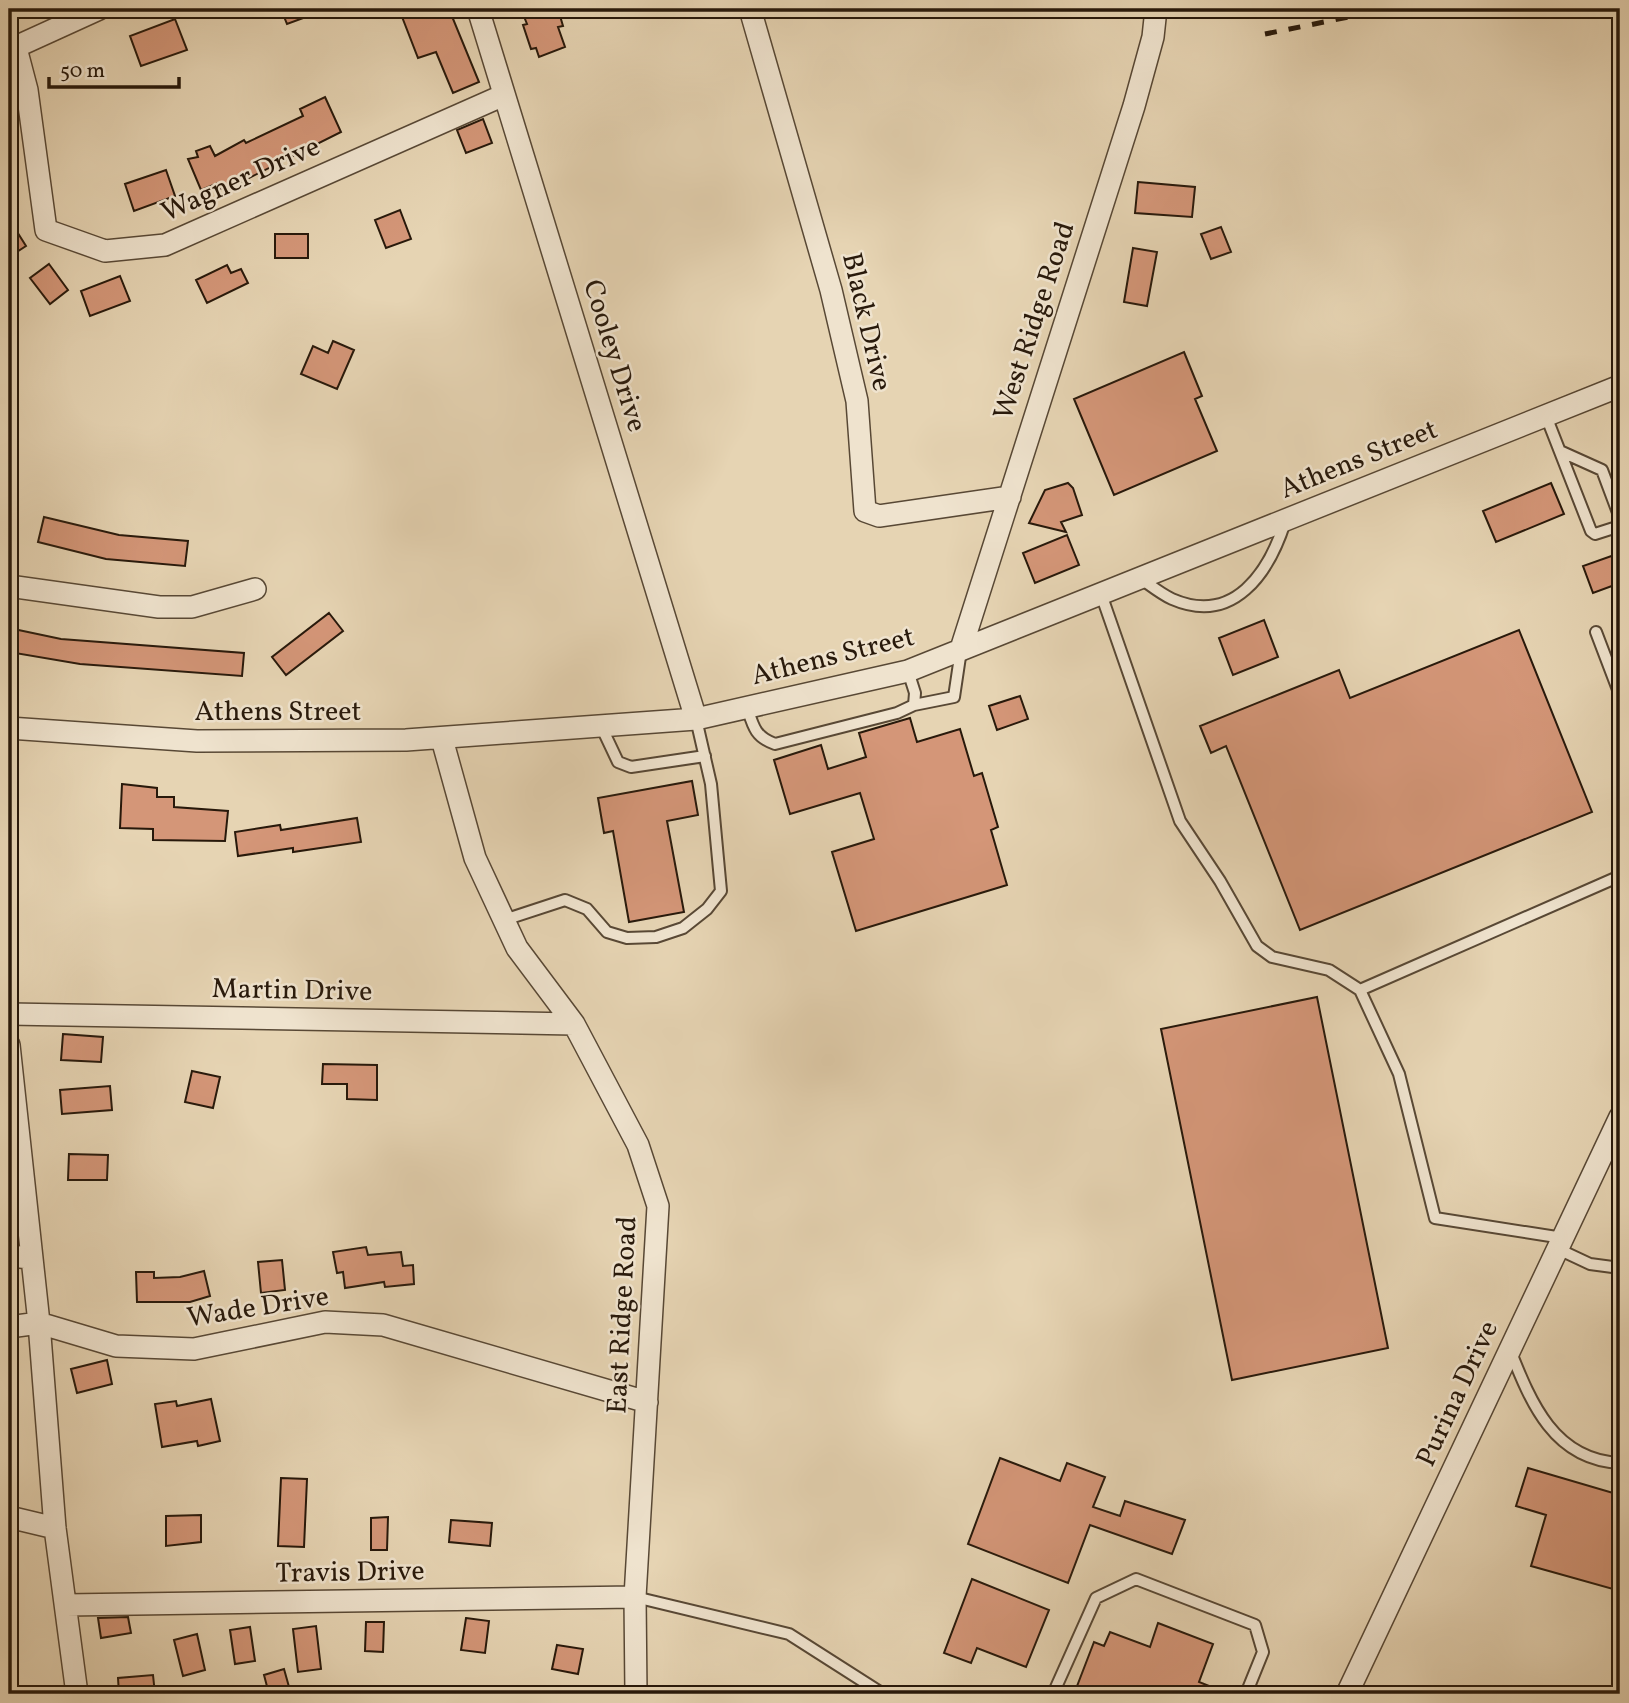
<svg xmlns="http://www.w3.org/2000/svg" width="1629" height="1703" font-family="Vollkorn,serif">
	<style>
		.building { fill: #d49678; stroke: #28190b; stroke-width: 2 }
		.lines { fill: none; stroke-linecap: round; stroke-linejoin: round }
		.lane-casing { stroke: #584835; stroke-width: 14 }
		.street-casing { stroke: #584835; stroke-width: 24 }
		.lane { stroke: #efe3ce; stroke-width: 10 }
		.street { stroke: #efe3ce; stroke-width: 21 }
		.rail { stroke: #28190b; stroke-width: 5; stroke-dasharray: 12 12; stroke-linecap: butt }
		.labels { text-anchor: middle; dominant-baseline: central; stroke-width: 5; stroke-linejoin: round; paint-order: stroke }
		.street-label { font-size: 28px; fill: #28190b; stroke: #efe3ce }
	</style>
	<rect width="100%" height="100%" fill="#e6d4b3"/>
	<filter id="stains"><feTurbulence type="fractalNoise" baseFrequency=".00286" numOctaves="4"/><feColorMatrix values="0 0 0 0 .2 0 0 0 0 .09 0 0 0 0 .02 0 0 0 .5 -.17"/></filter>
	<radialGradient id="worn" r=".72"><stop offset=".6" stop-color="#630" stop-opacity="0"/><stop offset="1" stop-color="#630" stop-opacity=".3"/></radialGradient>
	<path class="building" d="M 281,9 L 325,9 L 325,10 L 287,24 Z
		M 399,9 L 449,9 L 479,82 L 453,93 L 436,52 L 418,58 Z
		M 521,9 L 558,9 L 563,26 L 558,27 L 565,47 L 539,57 L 536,48 L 531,49 L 523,25 L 527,24 Z
		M 175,19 L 187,50 L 141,66 L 130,36 Z
		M 325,97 L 341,132 L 243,181 L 220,189 L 218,183 L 201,190 L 188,159 L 198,157 L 196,151 L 210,146 L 215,156 L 244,140 L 246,143 L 303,116 L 300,109 Z
		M 483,119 L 492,143 L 466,153 L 457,130 Z
		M 166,170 L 175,196 L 134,211 L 125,184 Z
		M 1138,182 L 1195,187 L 1192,217 L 1135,213 Z
		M 400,210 L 411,239 L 386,248 L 375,220 Z
		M 9,219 L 26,246 L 9,257 Z
		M 1221,227 L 1231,252 L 1211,259 L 1201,234 Z
		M 275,234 L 308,234 L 308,258 L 275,258 Z
		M 1133,248 L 1157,252 L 1147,306 L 1124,302 Z
		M 49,264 L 68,290 L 50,304 L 30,278 Z
		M 227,265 L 231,273 L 241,269 L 248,283 L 207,303 L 196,280 Z
		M 120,276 L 130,301 L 90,316 L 81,291 Z
		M 333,341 L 354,350 L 337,389 L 301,374 L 313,346 L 328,353 Z
		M 1184,352 L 1202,396 L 1195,399 L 1217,451 L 1114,495 L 1074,399 Z
		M 1068,483 L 1073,488 L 1082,515 L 1061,522 L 1066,532 L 1029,523 L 1045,490 Z
		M 1551,483 L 1564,514 L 1496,542 L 1483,511 Z
		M 44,517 L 119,535 L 188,541 L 185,566 L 106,559 L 38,542 Z
		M 1067,535 L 1079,565 L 1035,583 L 1023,553 Z
		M 1620,553 L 1620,583 L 1593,593 L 1583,566 Z
		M 329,613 L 343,631 L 286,675 L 272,657 Z
		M 1264,620 L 1278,657 L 1233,675 L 1219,638 Z
		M 9,628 L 61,639 L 244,653 L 242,676 L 80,664 L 9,652 Z
		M 1519,630 L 1592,812 L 1300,930 L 1226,746 L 1211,753 L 1200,726 L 1339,670 L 1350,698 Z
		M 1020,696 L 1028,719 L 997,730 L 989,706 Z
		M 910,718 L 917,742 L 960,729 L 974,776 L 982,773 L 998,827 L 991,830 L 1007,885 L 856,931 L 832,852 L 874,839 L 860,793 L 790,814 L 774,760 L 821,745 L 828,769 L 866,757 L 859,733 Z
		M 692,781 L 698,815 L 667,821 L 684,912 L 629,922 L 613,831 L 604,833 L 598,798 Z
		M 122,784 L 157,788 L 157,797 L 174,797 L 174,807 L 228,811 L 225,841 L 153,840 L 153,829 L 120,828 Z
		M 357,818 L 361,842 L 293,852 L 293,848 L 238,856 L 235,832 L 280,825 L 281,830 Z
		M 1317,997 L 1388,1348 L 1232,1380 L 1161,1029 Z
		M 63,1034 L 103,1037 L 101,1062 L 61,1060 Z
		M 323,1064 L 377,1065 L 377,1100 L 347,1099 L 347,1084 L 322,1084 Z
		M 192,1071 L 220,1077 L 213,1108 L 185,1102 Z
		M 110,1086 L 112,1110 L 62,1114 L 60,1090 Z
		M 69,1154 L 108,1155 L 107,1180 L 68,1180 Z
		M 366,1247 L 368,1255 L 401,1252 L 403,1266 L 413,1265 L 414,1284 L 385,1287 L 384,1282 L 345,1288 L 343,1272 L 337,1273 L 333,1252 Z
		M 282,1260 L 285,1290 L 261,1293 L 258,1262 Z
		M 204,1271 L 210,1296 L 190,1302 L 137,1302 L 136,1272 L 154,1272 L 154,1278 L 180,1277 Z
		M 107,1360 L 112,1384 L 77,1393 L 71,1369 Z
		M 211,1399 L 220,1441 L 198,1446 L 197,1441 L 162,1447 L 155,1404 L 176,1401 L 177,1406 Z
		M 1000,1458 L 1060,1481 L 1067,1463 L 1105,1477 L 1093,1507 L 1120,1516 L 1125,1501 L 1185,1520 L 1172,1554 L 1090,1525 L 1068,1583 L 968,1544 Z
		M 1528,1468 L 1620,1495 L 1620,1591 L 1531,1566 L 1546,1515 L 1516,1506 Z
		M 281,1478 L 307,1479 L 304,1547 L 278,1546 Z
		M 201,1515 L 201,1542 L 166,1546 L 166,1516 Z
		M 388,1517 L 387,1550 L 371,1550 L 371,1518 Z
		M 451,1520 L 492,1523 L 490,1546 L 449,1542 Z
		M 972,1579 L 1049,1610 L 1026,1667 L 977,1648 L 971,1663 L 944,1653 Z
		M 128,1617 L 131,1633 L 101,1638 L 98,1618 Z
		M 466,1618 L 489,1621 L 485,1653 L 461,1650 Z
		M 366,1622 L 384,1622 L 383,1652 L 365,1651 Z
		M 1158,1623 L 1213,1644 L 1199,1682 L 1229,1694 L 1074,1694 L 1094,1642 L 1104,1646 L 1110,1632 L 1150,1647 Z
		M 316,1626 L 321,1669 L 298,1672 L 293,1629 Z
		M 250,1627 L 255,1661 L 235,1664 L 230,1630 Z
		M 197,1634 L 205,1670 L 183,1676 L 174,1640 Z
		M 557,1645 L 583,1649 L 578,1674 L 552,1669 Z
		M 284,1669 L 291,1694 L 269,1694 L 264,1675 Z
		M 153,1675 L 155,1694 L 119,1694 L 118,1678 Z"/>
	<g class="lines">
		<g class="lane-casing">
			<path id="lane" d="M 1546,416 L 1591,531 L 1595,534 L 1620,526
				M 1562,452 L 1602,470 L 1620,518
				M 1140,578 C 1150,585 1161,594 1172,599 C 1234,626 1269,572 1285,522
				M 1101,594 L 1180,821 L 1220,881 L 1257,946 L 1272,957 L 1329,970 L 1360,990 L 1399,1074 L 1435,1218 L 1563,1238
				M 1596,632 L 1620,695
				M 914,705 L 954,697 L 961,650
				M 747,707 C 753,726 755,737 775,744 L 897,713 L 914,705 L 915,693 L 908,671
				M 601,726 L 618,762 L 631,767 L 705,756
				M 504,920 L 565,900 L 587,909 L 607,932 L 627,938 L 656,937 L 683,928 L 707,909 L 721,891 L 711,784 L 696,719
				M 1360,990 L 1620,876
				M 1558,1249 L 1590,1264 L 1620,1268
				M 1510,1350 C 1531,1403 1554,1460 1620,1463
				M 635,1597 L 789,1634 L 883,1694
				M 1053,1694 L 1096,1598 L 1136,1579 L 1255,1625 L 1263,1652 L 1246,1694"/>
		</g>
		<g class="street-casing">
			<path id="street" d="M 478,9 L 696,719
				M 750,9 L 831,290 L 857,401 L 865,511 L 879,516 L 1010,497
				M 16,48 L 27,90 L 46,230 L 105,251 L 165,245 L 504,95
				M 9,50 L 99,9
				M 9,586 L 159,607 L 192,607 L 255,589
				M 961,649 L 1134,106 L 1153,37 L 1156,9
				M 9,728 L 197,741 L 406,740 L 696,719 L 908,671 L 1620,386
				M 442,739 L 475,858 L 517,948 L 574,1024 L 638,1145 L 658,1206 L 635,1597 L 636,1694
				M 9,1014 L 574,1024
				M 9,1045 L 39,1323 L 55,1528 L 77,1694
				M 9,1256 L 31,1258
				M 9,1327 L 39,1323 L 116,1346 L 194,1349 L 325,1322 L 383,1325 L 647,1402
				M 9,1517 L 55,1528
				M 66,1605 L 635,1597
				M 1347,1694 L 1620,1117"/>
		</g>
		<use href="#lane" class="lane"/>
		<use href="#street" class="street"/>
		<path class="rail" d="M 1269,14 L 1298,9
			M 1265,34 L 1388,9"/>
	</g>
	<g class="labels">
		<g class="street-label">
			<text transform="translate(241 180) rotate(-24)">Wagner Drive</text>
			<text transform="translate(1035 321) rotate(-72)">West Ridge Road</text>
			<text transform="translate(866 322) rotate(77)">Black Drive</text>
			<text transform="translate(614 356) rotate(73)">Cooley Drive</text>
			<text transform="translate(1359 460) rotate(-22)">Athens Street</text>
			<text transform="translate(833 657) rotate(-14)">Athens Street</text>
			<text x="278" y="712">Athens Street</text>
			<text transform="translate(292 991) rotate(1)">Martin Drive</text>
			<text transform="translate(258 1308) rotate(-9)">Wade Drive</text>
			<text transform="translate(623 1315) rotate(-87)">East Ridge Road</text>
			<text transform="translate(1458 1394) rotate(-65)">Purina Drive</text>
			<text transform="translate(350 1573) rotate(-1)">Travis Drive</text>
		</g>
	</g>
	<rect width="1629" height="1703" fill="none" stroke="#e6d4b3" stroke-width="35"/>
	<rect x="10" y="10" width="1608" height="1682" fill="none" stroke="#28190b" stroke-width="3.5"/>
	<rect x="18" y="18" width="1594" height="1668" fill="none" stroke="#28190b" stroke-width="2"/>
	<path d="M49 77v10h130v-10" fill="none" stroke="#28190b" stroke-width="3.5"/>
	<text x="60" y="77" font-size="21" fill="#28190b" stroke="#efe3ce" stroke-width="5" paint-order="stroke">50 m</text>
	<rect width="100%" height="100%" filter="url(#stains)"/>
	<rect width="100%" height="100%" fill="url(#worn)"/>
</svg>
